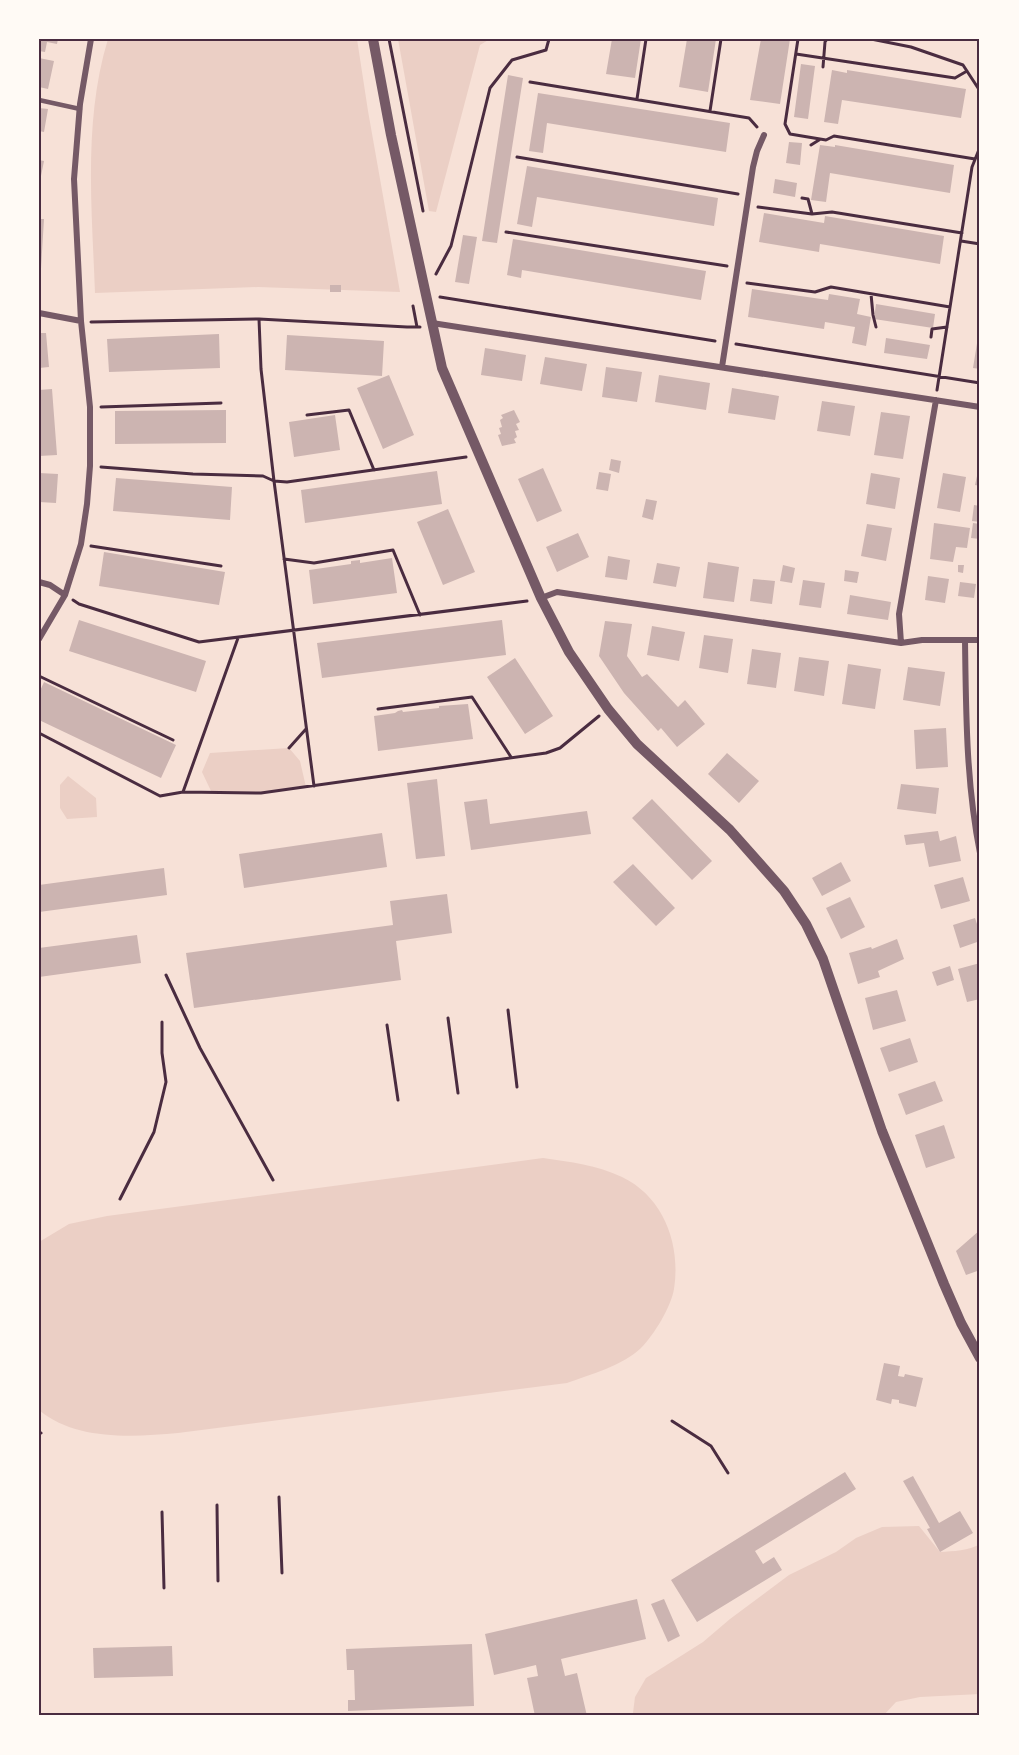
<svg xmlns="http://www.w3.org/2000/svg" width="1019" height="1755" font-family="'Times New Roman',serif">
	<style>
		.green { fill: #ebcfc5 }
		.building { fill: #ccb4b1 }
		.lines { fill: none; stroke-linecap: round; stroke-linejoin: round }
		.path { stroke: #4a2c40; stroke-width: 3 }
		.service { stroke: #755966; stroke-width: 4.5 }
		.minor { stroke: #755966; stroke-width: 6 }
		.tertiary { stroke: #755966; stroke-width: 10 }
		.neatline { fill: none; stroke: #4a2c40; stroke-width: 2 }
	</style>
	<rect width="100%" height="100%" fill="#f7e1d7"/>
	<path class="green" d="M 108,39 L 357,39 L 368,111 L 400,292 L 258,287 L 95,293 C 92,209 83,121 108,39 Z
		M 398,39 L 490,39 L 480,45 L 436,212 L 429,211 Z
		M 289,748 L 300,761 L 306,787 L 261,793 L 211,791 L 202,772 L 210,753 Z
		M 68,776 L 96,798 L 97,817 L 67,819 L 60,808 L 60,785 Z
		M 543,1158 C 570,1162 597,1165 622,1177 C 664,1197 681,1245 674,1289 C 671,1307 654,1335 641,1348 C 624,1365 589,1375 567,1383 L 178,1433 C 133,1437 76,1441 39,1410 L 39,1242 L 69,1224 L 107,1216 Z
		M 919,1526 L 940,1552 C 953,1551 969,1551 980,1544 L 980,1694 L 920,1697 L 896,1702 L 883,1716 L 637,1716 L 633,1713 L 635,1697 L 646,1678 L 703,1642 L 730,1619 L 789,1575 L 836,1552 L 856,1538 L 882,1527 Z"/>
	<path class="building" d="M 39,39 L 58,39 L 57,44 L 47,42 L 45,52 L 39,51 Z
		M 612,39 L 641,39 L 635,78 L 606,74 Z
		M 687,39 L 716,39 L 708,92 L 679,87 Z
		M 761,39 L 790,39 L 780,104 L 750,100 Z
		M 39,58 L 54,61 L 48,89 L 39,87 Z
		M 801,64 L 815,66 L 808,119 L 794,117 Z
		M 832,70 L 847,73 L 847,70 L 966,89 L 961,118 L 842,100 L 838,124 L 824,122 Z
		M 508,75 L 523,78 L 497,243 L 482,241 Z
		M 538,93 L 730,123 L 726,152 L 547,123 L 543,153 L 529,151 Z
		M 39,108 L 48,109 L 44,132 L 39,131 Z
		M 789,142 L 802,143 L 800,165 L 786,163 Z
		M 820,145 L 835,147 L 835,145 L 954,165 L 950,193 L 830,173 L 826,202 L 811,200 Z
		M 39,160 L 44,161 L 40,181 L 39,181 Z
		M 527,166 L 718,198 L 714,226 L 537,197 L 532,227 L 517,224 Z
		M 775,179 L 797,183 L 795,197 L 773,193 Z
		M 764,213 L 824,223 L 825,216 L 944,236 L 940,264 L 820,244 L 819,252 L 759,242 Z
		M 39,219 L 44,219 L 41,269 L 39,269 Z
		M 463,235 L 477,237 L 469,284 L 455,282 Z
		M 513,239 L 706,271 L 701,300 L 522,270 L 521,278 L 507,275 Z
		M 330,285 L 341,285 L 341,292 L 330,292 Z
		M 752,289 L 828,300 L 829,294 L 860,299 L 857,314 L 871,317 L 866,346 L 852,343 L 855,327 L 825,322 L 824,329 L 748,317 Z
		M 876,304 L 935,314 L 933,328 L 874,319 Z
		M 979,331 L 980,332 L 980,369 L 973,368 Z
		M 39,333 L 46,333 L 49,367 L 39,368 Z
		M 219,334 L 220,368 L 109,372 L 107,339 Z
		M 287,335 L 384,341 L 382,376 L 285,370 Z
		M 886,338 L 930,345 L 927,359 L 884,353 Z
		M 485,348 L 526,355 L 522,381 L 481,375 Z
		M 545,357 L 587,364 L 582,391 L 540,384 Z
		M 606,367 L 642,372 L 637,402 L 602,397 Z
		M 389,375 L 414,435 L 383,449 L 357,388 Z
		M 659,375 L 710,383 L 706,410 L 655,402 Z
		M 732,388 L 779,396 L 775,420 L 728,413 Z
		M 52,389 L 57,455 L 39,456 L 39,390 Z
		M 822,401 L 855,406 L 850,436 L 817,431 Z
		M 226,410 L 226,443 L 115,444 L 115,411 Z
		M 514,410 L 520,422 L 516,424 L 519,430 L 515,431 L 517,437 L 514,439 L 516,443 L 502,446 L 498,435 L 501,434 L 499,428 L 502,427 L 500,420 L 503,418 L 501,415 Z
		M 881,412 L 910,416 L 903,459 L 874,455 Z
		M 335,415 L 340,450 L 294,457 L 289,422 Z
		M 611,459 L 621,461 L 619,473 L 609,470 Z
		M 979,467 L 980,467 L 980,486 L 975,485 Z
		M 543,468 L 562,511 L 537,522 L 518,479 Z
		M 437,471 L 442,504 L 305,523 L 301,490 Z
		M 599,472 L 611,474 L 608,491 L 596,489 Z
		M 39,473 L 58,474 L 56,503 L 39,502 Z
		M 871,473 L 900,478 L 895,509 L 866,504 Z
		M 943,473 L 966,477 L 960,512 L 937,508 Z
		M 116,478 L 232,487 L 230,520 L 113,511 Z
		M 646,499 L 657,501 L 653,520 L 642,517 Z
		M 974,505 L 980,506 L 980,522 L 972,521 Z
		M 448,509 L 475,572 L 443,585 L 417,522 Z
		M 934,523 L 970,528 L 967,548 L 956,547 L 953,562 L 930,559 Z
		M 973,523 L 980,524 L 980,539 L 971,538 Z
		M 867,524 L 892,528 L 886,561 L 861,556 Z
		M 578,533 L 589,557 L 557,572 L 546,547 Z
		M 104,552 L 225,572 L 219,605 L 99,586 Z
		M 608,556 L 630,560 L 627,580 L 605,577 Z
		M 392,558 L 397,593 L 313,604 L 309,570 L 351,564 L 351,561 L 360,560 L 360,563 Z
		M 708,562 L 739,567 L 734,602 L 703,598 Z
		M 657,563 L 680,567 L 676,587 L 653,583 Z
		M 783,565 L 795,568 L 792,583 L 780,581 Z
		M 958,565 L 964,565 L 963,573 L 958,572 Z
		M 845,570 L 859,572 L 857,583 L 844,581 Z
		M 928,576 L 949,579 L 945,603 L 925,600 Z
		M 753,579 L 775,581 L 772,604 L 750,601 Z
		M 803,580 L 825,583 L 821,608 L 799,605 Z
		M 960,582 L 976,584 L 974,598 L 958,596 Z
		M 850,595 L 891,602 L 888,620 L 847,614 Z
		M 79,620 L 206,661 L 196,692 L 69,651 Z
		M 502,620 L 506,655 L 322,678 L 317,643 Z
		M 605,621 L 632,624 L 627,656 L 642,677 L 647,674 L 678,707 L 685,700 L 705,724 L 677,747 L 661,728 L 658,731 L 624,693 L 599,656 Z
		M 652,626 L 685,632 L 679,661 L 647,655 Z
		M 704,635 L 733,639 L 728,673 L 699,668 Z
		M 752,649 L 781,653 L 776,688 L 747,684 Z
		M 799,657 L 829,661 L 824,696 L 794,691 Z
		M 515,658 L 553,716 L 525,734 L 487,677 Z
		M 848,664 L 881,669 L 875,709 L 842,704 Z
		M 908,667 L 945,672 L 940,706 L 903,700 Z
		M 44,682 L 176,745 L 161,778 L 39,720 L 39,693 Z
		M 468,704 L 473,739 L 378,751 L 374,716 L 395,713 L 398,711 L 402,710 L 403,712 L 439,708 L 439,706 Z
		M 946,728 L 948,767 L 916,769 L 914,730 Z
		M 727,753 L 759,781 L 739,803 L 708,774 Z
		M 437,779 L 445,856 L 416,859 L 407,783 Z
		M 901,784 L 939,788 L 936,814 L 897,809 Z
		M 487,799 L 490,824 L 587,811 L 591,834 L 471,850 L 464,802 Z
		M 652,799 L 712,861 L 692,880 L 632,818 Z
		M 938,831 L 940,841 L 956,836 L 961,861 L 929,867 L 924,843 L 906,845 L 904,835 Z
		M 382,833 L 387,867 L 244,888 L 239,854 Z
		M 841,862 L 851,881 L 822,896 L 812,878 Z
		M 633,864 L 675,908 L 656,926 L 613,882 Z
		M 164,868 L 167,895 L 39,912 L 39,885 Z
		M 963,877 L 970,901 L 941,909 L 934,885 Z
		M 447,894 L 452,933 L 396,941 L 401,980 L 194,1008 L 186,953 L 393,925 L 390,901 Z
		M 850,897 L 865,927 L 841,939 L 826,908 Z
		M 975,918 L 980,933 L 980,941 L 960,948 L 953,925 Z
		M 137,935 L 141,963 L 39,977 L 39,948 Z
		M 897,939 L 904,959 L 878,971 L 880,977 L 858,984 L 849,953 L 871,947 L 872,949 Z
		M 980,963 L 980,999 L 967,1002 L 958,969 Z
		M 950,966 L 954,980 L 937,986 L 932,972 Z
		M 897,990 L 906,1021 L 873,1030 L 865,998 Z
		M 910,1038 L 918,1062 L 889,1072 L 880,1048 Z
		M 935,1081 L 943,1101 L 906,1115 L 898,1094 Z
		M 944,1125 L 955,1158 L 926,1168 L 915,1135 Z
		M 980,1230 L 980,1270 L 966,1275 L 956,1251 Z
		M 884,1363 L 900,1366 L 898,1376 L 904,1377 L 905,1374 L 923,1378 L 916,1407 L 899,1403 L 899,1400 L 892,1399 L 891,1404 L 876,1400 Z
		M 845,1472 L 856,1489 L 755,1551 L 763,1564 L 774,1557 L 782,1570 L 697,1622 L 671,1580 Z
		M 913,1476 L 939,1523 L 960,1511 L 973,1533 L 940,1552 L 927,1529 L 930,1528 L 903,1481 Z
		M 637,1599 L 646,1639 L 561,1659 L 565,1676 L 577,1673 L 587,1716 L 535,1716 L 527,1678 L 538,1676 L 536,1665 L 494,1675 L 485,1634 Z
		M 664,1599 L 680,1636 L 668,1642 L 651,1604 Z
		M 472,1644 L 474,1706 L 348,1711 L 348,1700 L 355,1700 L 354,1670 L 347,1670 L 346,1649 Z
		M 172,1646 L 173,1676 L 94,1678 L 93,1648 Z"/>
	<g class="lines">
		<path class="path" d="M 389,39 L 423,211
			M 798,39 L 785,124 L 790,134 L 826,140 L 834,136 L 975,159
			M 871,39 L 911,47 L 963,65 L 980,91
			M 796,54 L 955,78 L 967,71
			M 823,67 L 825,42 L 827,39
			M 530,82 L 749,118 L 757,127
			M 637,99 L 646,39
			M 710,111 L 721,39
			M 811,145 L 819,140
			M 517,157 L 738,194
			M 802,198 L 808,199 L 812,214
			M 758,207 L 812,214 L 832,212 L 962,233
			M 506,232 L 727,266
			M 961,241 L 980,244
			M 436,274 L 451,246 L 490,88 L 512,60 L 546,50 L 549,39
			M 747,283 L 815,292 L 831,287 L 950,307
			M 871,294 L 873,315 L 876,327
			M 440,297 L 715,341
			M 413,306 L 417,327
			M 259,319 L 261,369 L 274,481 L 314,786
			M 91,322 L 259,319 L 407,327 L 420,327
			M 931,337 L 932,329 L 947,327
			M 736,344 L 980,383
			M 937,390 L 972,167 L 980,147
			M 101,407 L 221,403
			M 307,415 L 349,410 L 374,470
			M 101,467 L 193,474 L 263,476 L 274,481 L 287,482 L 466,457
			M 91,546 L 221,566
			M 284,559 L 314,563 L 393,550 L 420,615
			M 73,600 L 79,604 L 199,642 L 527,601
			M 39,676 L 173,740
			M 378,709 L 472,697 L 511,757
			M 39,733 L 160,796 L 183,792 L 261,793 L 546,753 L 560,748 L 599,716
			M 289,748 L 306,729
			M 183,792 L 238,638
			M 166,975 L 200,1048 L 273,1180
			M 508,1010 L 517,1087
			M 448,1018 L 458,1093
			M 387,1025 L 398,1100
			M 120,1199 L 154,1132 L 166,1082 L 162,1053 L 162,1022
			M 672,1421 L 711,1446 L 728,1473
			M 39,1434 L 41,1433
			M 279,1497 L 282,1573
			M 217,1505 L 218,1581
			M 162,1512 L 164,1588"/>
		<path class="service" d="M 39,100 L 80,109"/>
		<path class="minor" d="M 39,313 L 81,321
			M 432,323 L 980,407
			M 722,367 L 753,167 L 757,151 L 764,135
			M 39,582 L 50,585 L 65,595
			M 541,598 L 557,592 L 901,643 L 922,640 L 980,640
			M 39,639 L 65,595 L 81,544 L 87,504 L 90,466 L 90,407 L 81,321 L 74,179 L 80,104 L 91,39
			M 965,640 C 966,711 966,783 980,853
			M 901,643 L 899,614 L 936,400"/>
		<path class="tertiary" d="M 373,39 L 391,135 L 442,368 L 541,598 L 569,652 L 608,709 L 637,744 L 730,830 L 784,891 L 806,924 L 823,959 L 882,1131 L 944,1284 L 961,1323 L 980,1358"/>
	</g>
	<rect width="1019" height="1755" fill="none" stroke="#fffaf5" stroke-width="81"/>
	<rect x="40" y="40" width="938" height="1674" class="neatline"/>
</svg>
